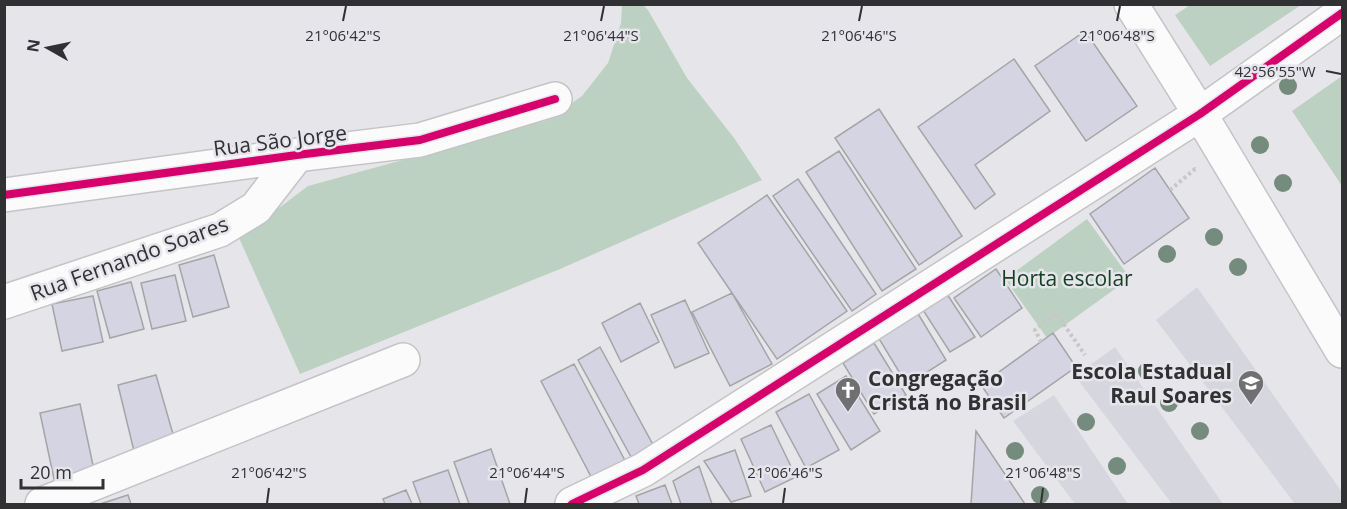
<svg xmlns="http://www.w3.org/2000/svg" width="1347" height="509" font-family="'Open Sans',sans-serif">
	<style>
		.built { fill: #d6d6df }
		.green { fill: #bcd1c2 }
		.building { fill: #d5d4e2; stroke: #a5a5a8; stroke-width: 1.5 }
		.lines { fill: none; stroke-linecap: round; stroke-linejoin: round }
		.minor-casing { stroke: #c4c4c7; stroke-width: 36 }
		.path { stroke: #c7c7c8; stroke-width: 4; stroke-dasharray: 3 3; stroke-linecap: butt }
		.minor { stroke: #fbfbfc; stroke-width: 33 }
		.cycleway-casing { stroke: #e5e5eb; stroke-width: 11 }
		.cycleway { stroke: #d6006c; stroke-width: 8 }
		.tree { fill: #748b7d }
		.ticks { fill: none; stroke: #313133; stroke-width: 2 }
		.labels { text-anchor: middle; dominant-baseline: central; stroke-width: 5; stroke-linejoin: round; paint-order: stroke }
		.street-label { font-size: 21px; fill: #313133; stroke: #e5e5eb }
		.park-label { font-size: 21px; fill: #164023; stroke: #e5e5eb }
		.poi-label { font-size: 21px; font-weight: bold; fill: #313133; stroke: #e5e5eb; text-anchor: end }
		.ticks-label { font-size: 15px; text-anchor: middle; fill: #313133; stroke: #e5e5eb; stroke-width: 5; stroke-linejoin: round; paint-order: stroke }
	</style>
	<rect width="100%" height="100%" fill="#e6e6ea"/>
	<path class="built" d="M 1197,287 L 1342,492 L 1342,504 L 1295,504 L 1156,320 Z
		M 1115,347 L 1223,504 L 1172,504 L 1075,376 Z
		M 1054,395 L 1128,504 L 1075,504 L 1013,421 Z"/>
	<path class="green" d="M 622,5 L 643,5 L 648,10 L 687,78 L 734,138 L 762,180 L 560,269 L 300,374 L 239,238 L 308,186 L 548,120 L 582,96 L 608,63 L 621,23 Z
		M 1190,5 L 1190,4 L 1301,5 L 1210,66 L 1175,15 Z
		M 1342,76 L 1342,186 L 1292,111 Z
		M 1087,219 L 1130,278 L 1047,338 L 1005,279 Z"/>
	<path class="building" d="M 1085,31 L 1137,106 L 1086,141 L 1035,66 Z
		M 1014,59 L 1050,111 L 975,165 L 995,194 L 975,209 L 918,127 Z
		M 879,109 L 962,236 L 919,265 L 835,138 Z
		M 839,151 L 916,269 L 882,291 L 806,172 Z
		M 1155,168 L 1189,218 L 1124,264 L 1090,214 Z
		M 798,179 L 876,294 L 852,311 L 773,196 Z
		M 767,195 L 847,311 L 777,359 L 698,243 Z
		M 214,255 L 229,307 L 193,317 L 179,265 Z
		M 996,269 L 1022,308 L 981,337 L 954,298 Z
		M 175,275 L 186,321 L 152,329 L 141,283 Z
		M 131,282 L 144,329 L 110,338 L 97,291 Z
		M 732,293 L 772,364 L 730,386 L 692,312 Z
		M 947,294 L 975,337 L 950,352 L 923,310 Z
		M 93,296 L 103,342 L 62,351 L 52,304 Z
		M 685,300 L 709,353 L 675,368 L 651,315 Z
		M 640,303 L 659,342 L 621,362 L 602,323 Z
		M 917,312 L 946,360 L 907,385 L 878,337 Z
		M 1053,333 L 1076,367 L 1004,418 L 981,385 Z
		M 874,343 L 906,395 L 874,414 L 843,363 Z
		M 600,347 L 658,454 L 636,466 L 578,360 Z
		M 574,364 L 630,470 L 597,488 L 541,381 Z
		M 156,375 L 175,441 L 134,451 L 118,385 Z
		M 846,376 L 880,431 L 851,450 L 817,394 Z
		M 809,394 L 839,450 L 806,468 L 776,412 Z
		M 80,404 L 94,470 L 54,479 L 40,413 Z
		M 771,425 L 796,477 L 765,492 L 741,439 Z
		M 976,431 L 1025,504 L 971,504 Z
		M 491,449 L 510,504 L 469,504 L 454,462 Z
		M 735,450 L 751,496 L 731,502 L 704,461 Z
		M 699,466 L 712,504 L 681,504 L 673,481 Z
		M 448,470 L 460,504 L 421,504 L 413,482 Z
		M 665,485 L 672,504 L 639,504 L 636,496 Z
		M 406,490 L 412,504 L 385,504 L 383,499 Z
		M 128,495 L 131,504 L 100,504 Z"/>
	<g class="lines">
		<g class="minor-casing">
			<path id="minor" d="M 1131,4 L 1200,114 L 1342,351
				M 4,195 L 297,155 L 420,140 L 555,99
				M 4,302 L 220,230 L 256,208 L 297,155
				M 42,504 L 403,360
				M 572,504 L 643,470 L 1200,114 L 1342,13"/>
		</g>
		<path class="path" d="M 1170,190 L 1195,169 L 1197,170
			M 1041,342 L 1035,330 L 1056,313 L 1085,355"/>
		<use href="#minor" class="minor"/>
		<g class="cycleway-casing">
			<path id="cycleway" d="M 4,195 L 297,155 L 420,140 L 555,99
				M 572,504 L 643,470 L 1200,114 L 1342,13"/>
		</g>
		<use href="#cycleway" class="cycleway"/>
	</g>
	<g class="tree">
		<circle cx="1288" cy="86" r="9"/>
		<circle cx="1260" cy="145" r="9"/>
		<circle cx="1283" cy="183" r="9"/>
		<circle cx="1214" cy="237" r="9"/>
		<circle cx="1167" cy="254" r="9"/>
		<circle cx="1238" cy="267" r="9"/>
		<circle cx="1147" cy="371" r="9"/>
		<circle cx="1169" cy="403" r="9"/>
		<circle cx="1086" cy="422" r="9"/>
		<circle cx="1200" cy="431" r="9"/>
		<circle cx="1015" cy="451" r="9"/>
		<circle cx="1117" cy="466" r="9"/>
		<circle cx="1040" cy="495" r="9"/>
	</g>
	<path class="ticks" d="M 343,21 L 346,6M 601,21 L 604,6M 859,21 L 862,6M 1117,21 L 1120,6M 1326,71 L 1341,74M 267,503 L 269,488M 525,503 L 527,488M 783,503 L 785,488M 1041,503 L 1043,488"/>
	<defs>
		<g id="school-pin" transform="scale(1.35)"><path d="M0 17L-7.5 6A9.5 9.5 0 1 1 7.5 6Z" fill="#707073" stroke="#e5e5eb"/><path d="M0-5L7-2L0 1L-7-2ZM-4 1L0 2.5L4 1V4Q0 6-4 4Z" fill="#fff"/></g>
		<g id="church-pin" transform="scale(1.35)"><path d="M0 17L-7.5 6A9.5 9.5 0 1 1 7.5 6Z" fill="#707073" stroke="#e5e5eb"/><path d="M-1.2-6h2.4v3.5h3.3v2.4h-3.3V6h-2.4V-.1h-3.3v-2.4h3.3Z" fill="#fff"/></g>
	</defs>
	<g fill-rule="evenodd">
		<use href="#school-pin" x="1251" y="383"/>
		<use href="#church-pin" x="848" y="390"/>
	</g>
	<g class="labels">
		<g class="street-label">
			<text transform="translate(280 140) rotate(-7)">Rua São Jorge</text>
			<text transform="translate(129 258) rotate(-20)">Rua Fernando Soares</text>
		</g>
		<g class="park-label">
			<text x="1067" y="278">Horta escolar</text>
		</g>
		<g class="poi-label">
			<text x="1232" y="371">Escola Estadual<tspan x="1232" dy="24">Raul Soares</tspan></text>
			<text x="868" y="378" text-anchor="start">Congregação<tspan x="868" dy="24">Cristã no Brasil</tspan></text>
		</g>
	</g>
	<g class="ticks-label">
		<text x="343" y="41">21°06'42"S</text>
		<text x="601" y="41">21°06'44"S</text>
		<text x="859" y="41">21°06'46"S</text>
		<text x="1117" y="41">21°06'48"S</text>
		<text x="1275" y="77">42°56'55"W</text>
		<text x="269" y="478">21°06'42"S</text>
		<text x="527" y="478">21°06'44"S</text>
		<text x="785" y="478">21°06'46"S</text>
		<text x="1043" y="478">21°06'48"S</text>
	</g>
	<rect width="1347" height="509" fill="none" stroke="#313133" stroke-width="12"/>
	<g transform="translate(48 48) rotate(279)" stroke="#e5e5eb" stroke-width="4.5" paint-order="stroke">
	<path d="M0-4.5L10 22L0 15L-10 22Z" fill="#313133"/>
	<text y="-9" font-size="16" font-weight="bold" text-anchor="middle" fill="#313133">N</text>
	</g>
	<path d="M21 479v9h82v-9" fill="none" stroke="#313133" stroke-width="3"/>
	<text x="30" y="479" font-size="18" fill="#313133" stroke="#e5e5eb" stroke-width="4.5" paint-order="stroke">20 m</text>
</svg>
